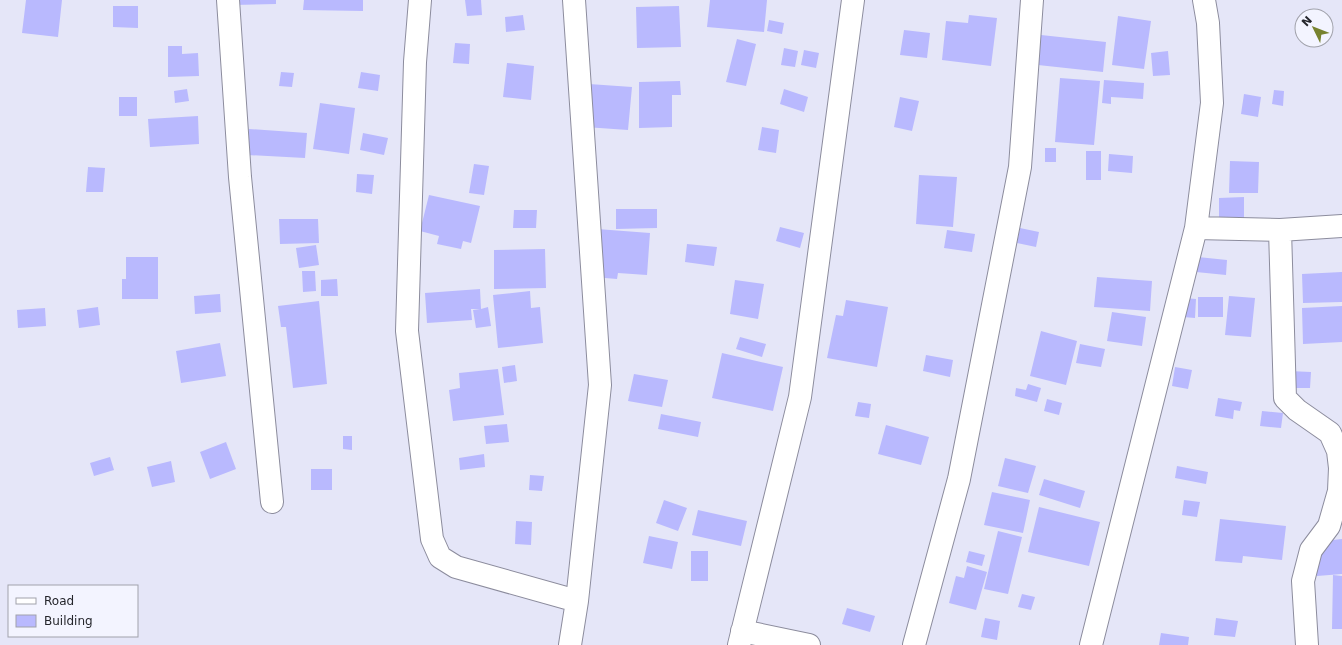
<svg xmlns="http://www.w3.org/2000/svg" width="1342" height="645" font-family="'DejaVu Sans',sans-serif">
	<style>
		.building { fill: #b9b9fe }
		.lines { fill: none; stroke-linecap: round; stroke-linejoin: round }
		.minor-casing { stroke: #8c8c9d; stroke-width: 24 }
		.minor { stroke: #fff; stroke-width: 22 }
	</style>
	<rect width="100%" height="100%" fill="#e5e6f8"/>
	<path class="building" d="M 26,0 L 62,0 L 58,37 L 22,33 Z
		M 233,0 L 276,0 L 276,4 L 233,5 Z
		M 304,0 L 363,0 L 363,11 L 303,10 Z
		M 465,0 L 481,0 L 482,15 L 467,16 Z
		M 710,0 L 767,0 L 764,32 L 707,27 Z
		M 113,6 L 138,6 L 138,28 L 113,27 Z
		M 679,6 L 681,47 L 637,48 L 636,7 Z
		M 523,15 L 525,30 L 506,32 L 505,17 Z
		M 969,15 L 997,18 L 991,66 L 942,60 L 946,21 L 968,23 Z
		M 1118,16 L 1151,21 L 1144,69 L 1112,65 Z
		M 769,20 L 784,23 L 782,34 L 767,31 Z
		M 904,30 L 930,33 L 927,58 L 900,55 Z
		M 1041,35 L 1106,42 L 1103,72 L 1038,65 Z
		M 737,39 L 756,44 L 746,86 L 726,82 Z
		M 455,43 L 470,44 L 469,64 L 453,63 Z
		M 168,46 L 182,46 L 182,54 L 198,53 L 199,76 L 168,77 Z
		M 784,48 L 798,51 L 795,67 L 781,65 Z
		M 804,50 L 819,53 L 816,68 L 801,65 Z
		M 1168,51 L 1170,75 L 1153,76 L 1151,53 Z
		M 507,63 L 534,66 L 531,100 L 503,97 Z
		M 281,72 L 294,73 L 292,87 L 279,86 Z
		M 361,72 L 380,75 L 378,91 L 358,88 Z
		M 1060,78 L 1100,81 L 1094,145 L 1055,142 Z
		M 1104,80 L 1144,83 L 1143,99 L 1111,97 L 1111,104 L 1102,103 Z
		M 680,81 L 681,95 L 672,95 L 672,127 L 639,128 L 639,82 Z
		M 589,84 L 632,87 L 628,130 L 585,127 Z
		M 187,89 L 189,101 L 175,103 L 174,91 Z
		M 784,89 L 808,97 L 804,112 L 780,104 Z
		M 1274,90 L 1284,91 L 1283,106 L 1272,104 Z
		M 1244,94 L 1261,97 L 1258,117 L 1241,114 Z
		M 119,97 L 137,97 L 137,116 L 119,116 Z
		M 900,97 L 919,101 L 912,131 L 894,127 Z
		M 320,103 L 355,108 L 349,154 L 313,149 Z
		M 198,116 L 199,144 L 150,147 L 148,119 Z
		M 762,127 L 779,130 L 776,153 L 758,150 Z
		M 249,129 L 307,133 L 305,158 L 247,155 Z
		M 363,133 L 388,138 L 384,155 L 360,150 Z
		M 1045,148 L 1056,148 L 1056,162 L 1045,162 Z
		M 1086,151 L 1101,151 L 1101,180 L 1086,180 Z
		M 1109,154 L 1133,156 L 1132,173 L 1108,171 Z
		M 1230,161 L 1259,162 L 1258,193 L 1229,193 Z
		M 474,164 L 489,166 L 484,195 L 469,193 Z
		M 88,167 L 105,168 L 103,192 L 86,192 Z
		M 357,174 L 374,175 L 372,194 L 356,192 Z
		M 919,175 L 957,177 L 953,227 L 916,224 Z
		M 429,195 L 480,206 L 471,243 L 463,241 L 461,249 L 437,244 L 439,236 L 420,231 Z
		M 1244,197 L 1244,225 L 1219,226 L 1219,198 Z
		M 616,209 L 657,209 L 657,228 L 616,229 Z
		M 514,210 L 537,210 L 536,228 L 513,228 Z
		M 279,219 L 318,219 L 319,243 L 280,244 Z
		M 780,227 L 804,233 L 800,248 L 776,241 Z
		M 1020,228 L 1039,232 L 1036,247 L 1017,243 Z
		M 597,229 L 650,233 L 647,275 L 618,273 L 617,279 L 593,277 Z
		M 947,230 L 975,234 L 972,252 L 944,248 Z
		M 687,244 L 717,247 L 714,266 L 685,262 Z
		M 316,245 L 319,265 L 299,268 L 296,248 Z
		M 545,249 L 546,288 L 494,289 L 494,250 Z
		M 126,257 L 158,257 L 158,299 L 122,299 L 122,279 L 126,279 Z
		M 1198,257 L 1227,260 L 1226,275 L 1196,272 Z
		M 302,271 L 315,271 L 316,291 L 303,292 Z
		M 1342,272 L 1342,302 L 1303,303 L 1302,274 Z
		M 1097,277 L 1152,281 L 1150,311 L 1094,307 Z
		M 337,279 L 338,296 L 321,296 L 321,280 Z
		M 735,280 L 764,284 L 758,319 L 730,314 Z
		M 480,289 L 481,309 L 488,307 L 491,326 L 476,328 L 473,310 L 480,309 L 471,309 L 472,320 L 427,323 L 425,293 Z
		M 530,291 L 531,308 L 540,307 L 543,343 L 498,348 L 493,295 Z
		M 220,294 L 221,312 L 195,314 L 194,296 Z
		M 1229,296 L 1255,298 L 1251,337 L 1225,335 Z
		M 1198,297 L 1223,297 L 1223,317 L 1198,317 Z
		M 1184,298 L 1196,299 L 1195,318 L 1183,317 Z
		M 846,300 L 888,307 L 877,367 L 827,358 L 836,315 L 843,316 Z
		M 319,301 L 327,384 L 293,388 L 286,327 L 281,327 L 278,306 Z
		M 1342,306 L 1342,342 L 1303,344 L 1302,308 Z
		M 98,307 L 100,325 L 79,328 L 77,310 Z
		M 45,308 L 46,326 L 18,328 L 17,310 Z
		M 1112,312 L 1146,317 L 1142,346 L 1107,341 Z
		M 1041,331 L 1077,341 L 1066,385 L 1030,376 Z
		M 740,337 L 766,344 L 762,357 L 736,349 Z
		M 220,343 L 226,376 L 181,383 L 176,351 Z
		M 1080,344 L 1105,349 L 1101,367 L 1076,363 Z
		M 722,353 L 783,367 L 773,411 L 712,398 Z
		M 926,355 L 953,360 L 950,377 L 923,371 Z
		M 515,365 L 517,381 L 504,383 L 502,367 Z
		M 1175,367 L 1192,370 L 1188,389 L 1172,386 Z
		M 498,369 L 504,415 L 453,421 L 449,390 L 460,388 L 459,373 Z
		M 1289,371 L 1311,372 L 1310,388 L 1288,388 Z
		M 634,374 L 668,380 L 662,407 L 628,401 Z
		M 1028,384 L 1041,388 L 1037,402 L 1015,396 L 1016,388 L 1026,390 Z
		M 1218,398 L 1242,402 L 1240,411 L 1234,410 L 1233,419 L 1215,416 Z
		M 1047,399 L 1062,403 L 1059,415 L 1044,411 Z
		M 858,402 L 871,404 L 869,418 L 855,416 Z
		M 1262,411 L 1283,413 L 1281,428 L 1260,426 Z
		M 661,414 L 701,422 L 698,437 L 658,429 Z
		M 507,424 L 509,442 L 486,444 L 484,426 Z
		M 886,425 L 929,437 L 921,465 L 878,454 Z
		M 343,436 L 352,436 L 352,450 L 343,449 Z
		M 226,442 L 236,469 L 210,479 L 200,452 Z
		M 484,454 L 485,467 L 460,470 L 459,458 Z
		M 110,457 L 114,470 L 94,476 L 90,463 Z
		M 1005,458 L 1036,466 L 1028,493 L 998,486 Z
		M 171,461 L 175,482 L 152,487 L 147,467 Z
		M 1177,466 L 1208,472 L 1206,484 L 1175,478 Z
		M 311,469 L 332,469 L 332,490 L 311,490 Z
		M 530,475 L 544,476 L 542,491 L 529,490 Z
		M 1044,479 L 1085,491 L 1080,508 L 1039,495 Z
		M 992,492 L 1030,500 L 1023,533 L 984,525 Z
		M 664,500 L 687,508 L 678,531 L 656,523 Z
		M 1184,500 L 1200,502 L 1197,517 L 1182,515 Z
		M 1039,507 L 1100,522 L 1089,566 L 1028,552 Z
		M 698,510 L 747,521 L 741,546 L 692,535 Z
		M 1220,519 L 1286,526 L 1282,560 L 1243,556 L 1242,563 L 1215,561 Z
		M 516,521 L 532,522 L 531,545 L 515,544 Z
		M 998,531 L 1022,537 L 1008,594 L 984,589 Z
		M 649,536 L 678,542 L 672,569 L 643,563 Z
		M 1342,539 L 1342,574 L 1317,576 L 1314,542 Z
		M 691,551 L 708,551 L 708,581 L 691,581 Z
		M 969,551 L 985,555 L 982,566 L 966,562 Z
		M 967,566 L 987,572 L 976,610 L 949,603 L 956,576 L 964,578 Z
		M 1333,575 L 1342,576 L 1342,629 L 1332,629 Z
		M 1022,594 L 1035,597 L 1031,610 L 1018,607 Z
		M 847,608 L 875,616 L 870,632 L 842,624 Z
		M 985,618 L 1000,621 L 997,640 L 981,637 Z
		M 1216,618 L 1238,621 L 1235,637 L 1214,635 Z
		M 1161,633 L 1189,637 L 1188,645 L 1159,645 Z"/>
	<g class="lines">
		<g class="minor-casing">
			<path id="minor" d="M 228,0 L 240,177 L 272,502
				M 420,0 L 415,62 L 407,331 L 432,539 L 440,557 L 456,567 L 577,601
				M 1196,228 L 1280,230 L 1342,226
				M 1280,230 L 1285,398 L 1297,410 L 1330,433 L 1338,451 L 1340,468 L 1339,491 L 1329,526 L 1311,550 L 1303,581 L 1307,645
				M 742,631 L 809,645
				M 570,645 L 577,601 L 600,385 L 574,0
				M 739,645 L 800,397 L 853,0
				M 914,645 L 959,479 L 1020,167 L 1032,0
				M 1091,645 L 1196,228 L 1212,103 L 1208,23 L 1204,0"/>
		</g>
		<use href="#minor" class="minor"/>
	</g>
	<rect x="8" y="585" width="130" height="52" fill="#f3f4ff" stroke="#a1a2ab"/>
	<rect x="16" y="598" width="20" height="6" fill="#ffffff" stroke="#a1a2ab"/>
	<text x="44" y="605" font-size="12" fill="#25262c">Road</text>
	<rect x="16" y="615" width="20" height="12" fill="#b9b9fe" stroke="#a1a2ab"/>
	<text x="44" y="625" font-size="12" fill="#25262c">Building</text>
	<g transform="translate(1314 28) rotate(313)"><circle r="19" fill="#f3f4ff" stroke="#a1a2ab"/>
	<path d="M0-3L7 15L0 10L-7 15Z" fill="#77822f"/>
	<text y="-6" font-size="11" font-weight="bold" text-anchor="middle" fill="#25262c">N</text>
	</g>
</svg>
